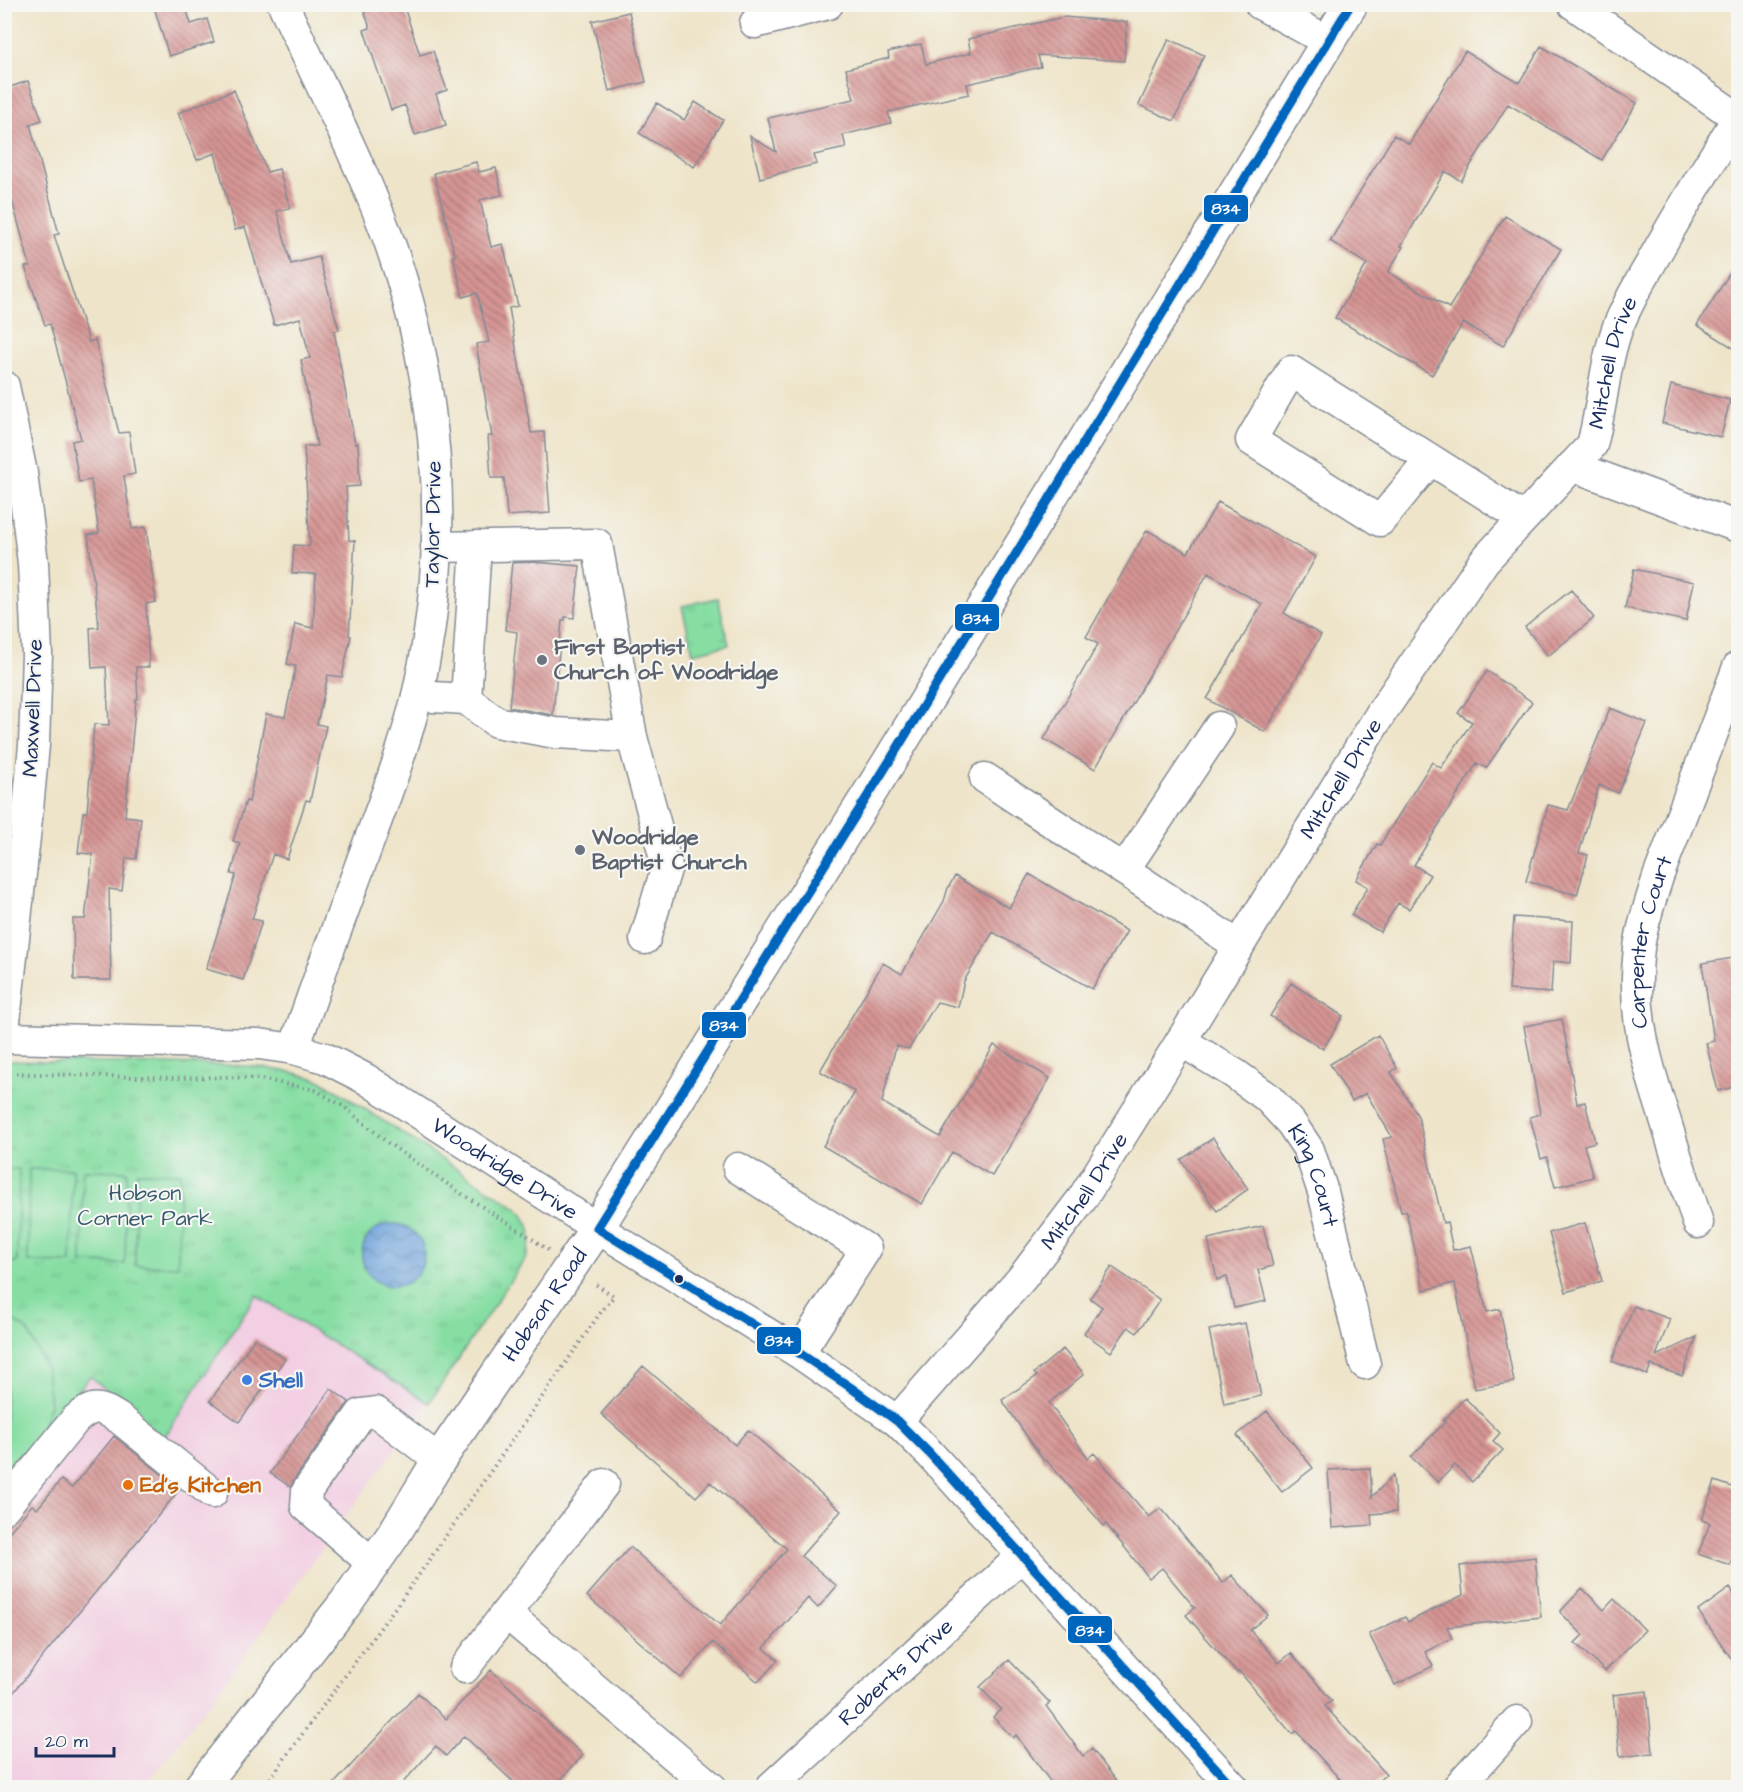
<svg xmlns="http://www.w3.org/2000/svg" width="1743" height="1792" font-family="'Architects Daughter',sans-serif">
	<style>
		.built { fill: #f2cfe2 }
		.park { fill: url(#park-tufts); stroke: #508680; stroke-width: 1.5 }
		.pitch { fill: #86dea3; stroke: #508680; stroke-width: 1.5 }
		.water { fill: url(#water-waves); stroke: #45699c; stroke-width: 1.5 }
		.building { fill: url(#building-back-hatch) }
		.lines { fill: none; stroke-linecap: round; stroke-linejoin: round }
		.minor-casing { stroke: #848a94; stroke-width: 33 }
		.major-casing { stroke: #848a94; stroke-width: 36 }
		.path { stroke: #848a94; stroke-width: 4; stroke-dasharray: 1.5 4.5; stroke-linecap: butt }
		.minor { stroke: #fff; stroke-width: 30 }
		.major { stroke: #fff; stroke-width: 33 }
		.bus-1-casing { stroke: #f6f6f2; stroke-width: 14 }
		.bus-1 { stroke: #0065bd; stroke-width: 9 }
		.worship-dot { fill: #6b7280; stroke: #f6f6f2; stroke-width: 2 }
		.bus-dot { fill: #1b2f5e; stroke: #f6f6f2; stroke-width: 2 }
		.shop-dot { fill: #3f7fe0; stroke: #f6f6f2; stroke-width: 2 }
		.food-dot { fill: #e8710a; stroke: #f6f6f2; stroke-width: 2 }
		.labels { text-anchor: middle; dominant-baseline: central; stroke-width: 4.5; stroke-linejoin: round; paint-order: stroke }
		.street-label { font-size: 22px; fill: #1b2f5e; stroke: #f6f6f2 }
		.worship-label { font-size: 22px; font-weight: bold; fill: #5b616d; stroke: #f6f6f2; text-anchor: start }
		.park-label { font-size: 22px; fill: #365b6f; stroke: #f6f6f2 }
		.shop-label { font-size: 22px; font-weight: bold; fill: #366cbe; stroke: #f6f6f2; text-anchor: start }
		.food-label { font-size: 22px; font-weight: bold; fill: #c56008; stroke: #f6f6f2; text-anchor: start }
		.line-badge { stroke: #f6f6f2; stroke-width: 2 }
		.badge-label { font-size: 16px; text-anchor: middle; font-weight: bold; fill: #fff }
	</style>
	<defs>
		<pattern id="park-tufts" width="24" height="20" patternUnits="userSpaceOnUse" patternTransform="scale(1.5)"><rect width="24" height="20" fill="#86dea3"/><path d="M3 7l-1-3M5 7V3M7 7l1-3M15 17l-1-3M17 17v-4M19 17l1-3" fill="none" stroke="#73bf8f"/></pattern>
		<pattern id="water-waves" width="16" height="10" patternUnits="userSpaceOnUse" patternTransform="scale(1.5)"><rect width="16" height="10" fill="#6fa3db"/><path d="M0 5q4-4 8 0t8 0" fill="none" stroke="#5a85b5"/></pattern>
		<pattern id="building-back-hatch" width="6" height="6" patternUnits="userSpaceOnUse" patternTransform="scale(1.5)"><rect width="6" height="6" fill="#d59493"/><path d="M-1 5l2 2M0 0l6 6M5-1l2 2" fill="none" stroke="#ac797b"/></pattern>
	</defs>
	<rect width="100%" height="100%" fill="#f6f6f2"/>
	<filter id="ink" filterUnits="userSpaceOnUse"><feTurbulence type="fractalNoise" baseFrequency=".0167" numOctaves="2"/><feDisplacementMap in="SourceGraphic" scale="12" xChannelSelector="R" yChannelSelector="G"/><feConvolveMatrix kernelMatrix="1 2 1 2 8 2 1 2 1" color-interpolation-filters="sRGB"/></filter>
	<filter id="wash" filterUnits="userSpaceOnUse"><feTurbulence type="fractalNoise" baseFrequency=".008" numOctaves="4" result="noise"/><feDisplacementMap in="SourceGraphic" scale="24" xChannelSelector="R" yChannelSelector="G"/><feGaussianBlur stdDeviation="1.35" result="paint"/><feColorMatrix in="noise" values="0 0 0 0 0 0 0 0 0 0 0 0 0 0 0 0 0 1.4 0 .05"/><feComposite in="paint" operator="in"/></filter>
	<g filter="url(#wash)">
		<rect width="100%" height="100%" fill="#eee4c9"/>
		<path class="built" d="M 256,1295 L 429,1403 L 211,1701 L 143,1787 L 5,1787 L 4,1484 L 90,1376 L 164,1438 Z"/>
		<path class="park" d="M 718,598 L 729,645 L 693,653 L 682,606 Z
			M 5,1061 C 59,1062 114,1063 169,1064 C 220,1065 273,1063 322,1081 L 517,1208 C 533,1226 533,1234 527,1256 L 429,1403 L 256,1295 L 164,1438 L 90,1376 L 5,1484 Z"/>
		<path class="pitch" d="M 5,1169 L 19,1169 L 17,1262 L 5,1262 Z
			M 29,1169 L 73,1169 L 71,1263 L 28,1262 Z
			M 83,1170 L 127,1171 L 125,1264 L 82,1263 Z
			M 137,1172 L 180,1173 L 178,1266 L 135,1265 Z
			M 5,1315 L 28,1331 L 46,1368 L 50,1405 L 39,1435 L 5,1476 Z"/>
		<path class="water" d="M362 1255a31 31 0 1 1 62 0a31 31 0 1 1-62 0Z"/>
		<g id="blocks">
			<path class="building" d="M 153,4 L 185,4 L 191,24 L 207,19 L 214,42 L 169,56 Z
				M 362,4 L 403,4 L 420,55 L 433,51 L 447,90 L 436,94 L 446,125 L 415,135 L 405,105 L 391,110 L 364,30 L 370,28 Z
				M 629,12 L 646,82 L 609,91 L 592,21 Z
				M 1063,17 L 1127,22 L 1124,61 L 1038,55 L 1041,67 L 967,84 L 969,94 L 888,112 L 891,123 L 843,135 L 846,148 L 814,155 L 817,164 L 760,178 L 750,136 L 776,152 L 768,118 L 854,99 L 846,69 L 889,58 L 888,52 L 921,44 L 926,64 L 971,53 L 968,39 Z
				M 1169,39 L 1204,55 L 1174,121 L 1139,105 Z
				M 1541,46 L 1637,103 L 1602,160 L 1508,104 L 1461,181 L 1445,171 L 1401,246 L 1403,247 L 1388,272 L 1449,308 L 1505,216 L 1561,249 L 1503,346 L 1463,323 L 1432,375 L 1335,318 L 1367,264 L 1330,241 L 1394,135 L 1409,144 L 1465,51 L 1519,83 Z
				M 28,81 L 42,120 L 30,124 L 59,234 L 54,235 L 89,342 L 95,340 L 119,433 L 129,432 L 135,474 L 124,476 L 132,529 L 146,527 L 156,602 L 146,604 L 149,667 L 136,667 L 138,699 L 136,699 L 125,816 L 141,818 L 136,859 L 126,858 L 122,891 L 109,889 L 111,980 L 74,980 L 73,919 L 85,919 L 93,854 L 78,853 L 83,812 L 87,812 L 94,724 L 109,725 L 106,667 L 92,668 L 90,628 L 99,627 L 88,535 L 99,533 L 91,480 L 79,482 L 72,441 L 81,439 L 50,324 L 45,325 L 25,267 L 30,266 L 4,171 L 4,89 Z
				M 234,90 L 267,172 L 279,169 L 290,208 L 277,211 L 291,264 L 319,257 L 339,330 L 334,331 L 355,444 L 358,443 L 360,486 L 346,487 L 349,540 L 355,541 L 349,636 L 351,636 L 342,677 L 328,675 L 317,724 L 326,726 L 310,801 L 306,800 L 287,859 L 273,854 L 252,919 L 262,921 L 243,980 L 206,969 L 236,875 L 231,874 L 240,843 L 233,841 L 246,801 L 249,802 L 266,714 L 285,717 L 296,666 L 287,664 L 295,624 L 313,628 L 316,574 L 292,573 L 294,545 L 310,546 L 304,446 L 317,446 L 301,360 L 310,358 L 300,318 L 274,325 L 245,227 L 235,230 L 215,153 L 197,160 L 178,113 Z
				M 695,102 L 723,120 L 694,167 L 639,133 L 657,103 L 684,120 Z
				M 476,162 L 479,172 L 496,168 L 502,195 L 480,200 L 491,247 L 503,244 L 518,306 L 509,308 L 531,433 L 544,432 L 550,513 L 507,516 L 504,478 L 491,478 L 488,436 L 492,436 L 476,344 L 489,342 L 477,293 L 463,297 L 453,256 L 455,256 L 434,173 Z
				M 1738,260 L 1738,351 L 1697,325 Z
				M 1671,385 L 1730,400 L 1721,437 L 1662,423 Z
				M 1218,502 L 1316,557 L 1284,613 L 1321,635 L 1265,732 L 1207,699 L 1262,604 L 1208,573 L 1095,769 L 1044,739 L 1098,644 L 1086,637 L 1147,530 L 1188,553 Z
				M 534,562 L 580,566 L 574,618 L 565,617 L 565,620 L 562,620 L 553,715 L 509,707 L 517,632 L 505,630 L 512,563 Z
				M 1634,569 L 1694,582 L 1686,621 L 1625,608 Z
				M 1571,590 L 1594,618 L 1548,656 L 1525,627 Z
				M 1487,671 L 1532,702 L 1486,768 L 1477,763 L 1414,865 L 1430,875 L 1409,909 L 1398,903 L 1380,932 L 1351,915 L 1368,887 L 1356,880 L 1377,844 L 1380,845 L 1432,762 L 1441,768 L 1472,722 L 1458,713 Z
				M 1610,708 L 1647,723 L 1618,793 L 1599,785 L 1579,853 L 1588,855 L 1577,895 L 1526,881 L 1548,805 L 1568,810 Z
				M 1029,874 L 1127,931 L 1092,989 L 993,932 L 964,981 L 958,1007 L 937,1002 L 909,1049 L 896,1046 L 882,1102 L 940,1137 L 994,1045 L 1050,1078 L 992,1176 L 952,1152 L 922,1204 L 823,1146 L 855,1092 L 820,1071 L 883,963 L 902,974 L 944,901 L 948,888 L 955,876 L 1009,908 Z
				M 1514,917 L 1573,921 L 1571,963 L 1553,961 L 1551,993 L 1509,990 Z
				M 1733,958 L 1738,991 L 1738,1086 L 1718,1091 L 1706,1043 L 1714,1041 L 1702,963 Z
				M 1291,983 L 1343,1016 L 1323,1049 L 1270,1016 Z
				M 1562,1019 L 1577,1104 L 1585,1102 L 1595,1142 L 1584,1145 L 1593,1177 L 1555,1187 L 1547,1157 L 1541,1159 L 1530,1117 L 1540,1114 L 1524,1026 Z
				M 1378,1035 L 1397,1068 L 1391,1072 L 1418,1116 L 1443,1223 L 1447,1222 L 1453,1250 L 1471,1246 L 1487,1312 L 1500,1309 L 1514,1382 L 1475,1389 L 1455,1283 L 1424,1290 L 1406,1211 L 1401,1212 L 1383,1139 L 1392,1137 L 1366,1093 L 1352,1101 L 1330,1064 Z
				M 1213,1138 L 1248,1189 L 1217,1211 L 1181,1160 Z
				M 1585,1223 L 1602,1281 L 1566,1292 L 1549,1233 Z
				M 1263,1226 L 1273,1266 L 1258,1270 L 1266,1301 L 1234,1308 L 1227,1277 L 1217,1280 L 1208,1239 Z
				M 1112,1267 L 1160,1300 L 1137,1333 L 1128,1327 L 1111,1352 L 1084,1333 L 1102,1307 L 1090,1298 Z
				M 1634,1306 L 1670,1319 L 1656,1356 L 1697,1337 L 1682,1376 L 1651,1365 L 1647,1375 L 1612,1361 Z
				M 1245,1323 L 1261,1396 L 1224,1404 L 1209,1330 Z
				M 255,1338 L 285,1359 L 239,1422 L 210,1401 Z
				M 1063,1349 L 1084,1374 L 1049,1403 L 1088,1458 L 1094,1453 L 1149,1517 L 1161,1508 L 1223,1583 L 1232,1575 L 1268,1615 L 1250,1630 L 1279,1663 L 1291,1653 L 1332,1701 L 1325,1706 L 1386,1774 L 1371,1788 L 1348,1788 L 1296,1731 L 1292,1734 L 1239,1671 L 1237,1673 L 1186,1615 L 1195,1608 L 1162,1568 L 1149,1578 L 1106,1524 L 1104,1526 L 1046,1460 L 1044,1461 L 1002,1400 L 1037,1376 L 1034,1373 Z
				M 643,1366 L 735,1445 L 748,1430 L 841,1511 L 801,1556 L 837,1586 L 818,1608 L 808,1598 L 764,1648 L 778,1660 L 758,1682 L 713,1642 L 681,1678 L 587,1596 L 630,1547 L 720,1625 L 787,1549 L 710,1482 L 696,1497 L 601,1414 Z
				M 331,1389 L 349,1402 L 293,1481 L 291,1487 L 270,1473 Z
				M 1465,1398 L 1500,1433 L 1493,1441 L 1503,1450 L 1472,1482 L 1455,1465 L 1438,1482 L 1411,1457 L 1445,1422 L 1443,1421 Z
				M 1267,1411 L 1313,1468 L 1282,1492 L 1237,1435 Z
				M 114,1436 L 180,1489 L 4,1704 L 4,1538 L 32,1505 L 37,1509 L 61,1480 L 72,1488 Z
				M 1370,1468 L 1372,1497 L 1393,1475 L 1396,1512 L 1371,1514 L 1372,1525 L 1332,1528 L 1328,1470 Z
				M 1715,1481 L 1738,1489 L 1738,1540 L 1730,1565 L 1698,1554 L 1710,1523 L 1702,1520 Z
				M 1535,1557 L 1541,1617 L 1447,1627 L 1452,1638 L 1425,1652 L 1433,1666 L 1395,1685 L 1369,1634 L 1405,1617 L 1408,1622 L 1463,1595 L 1460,1566 Z
				M 1582,1588 L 1604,1610 L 1614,1599 L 1645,1630 L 1605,1671 L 1575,1643 L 1583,1635 L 1560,1612 Z
				M 1730,1588 L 1738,1600 L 1738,1668 L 1698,1611 Z
				M 1009,1660 L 1050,1703 L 1046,1706 L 1083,1756 L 1092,1749 L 1122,1788 L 1055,1788 L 1016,1735 L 1013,1738 L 993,1717 L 1001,1709 L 980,1687 Z
				M 491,1670 L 583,1755 L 553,1788 L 520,1788 L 464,1736 L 446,1756 L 436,1746 L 398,1788 L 330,1788 L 418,1693 L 446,1719 Z
				M 1647,1691 L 1653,1753 L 1620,1757 L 1613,1695 Z"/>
		</g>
	</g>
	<g filter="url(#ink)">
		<use href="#blocks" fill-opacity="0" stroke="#848a94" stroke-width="1.5"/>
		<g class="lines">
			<g class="minor-casing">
				<g id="minor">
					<path d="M 283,4 C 317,79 356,153 385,230 C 440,377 453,543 417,696 C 404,749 384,801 365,852 C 341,918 316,983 294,1049"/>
					<path d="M 1260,4 L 1329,42"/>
					<path d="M 1573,4 L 1738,118"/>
					<path d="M 755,23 L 828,4"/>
					<path d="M 4,386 L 22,473 L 33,563 L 37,654 L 34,745 L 28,809 L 4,1030"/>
					<path d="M 1430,460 L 1380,521 L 1251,440 L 1291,371 L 1523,518"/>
					<path d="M 1572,466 L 1738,527"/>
					<path d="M 417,696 L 466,699 L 496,722 L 555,733 L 632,737 L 597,544 L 436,547"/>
					<path d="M 466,699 L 476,546"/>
					<path d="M 632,737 L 667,866 L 645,939"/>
					<path d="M 985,778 L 1239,946"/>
					<path d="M 1124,870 L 1219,727"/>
					<path id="s1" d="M 4,1038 L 259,1044 L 294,1049 L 325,1058 L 366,1079 L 597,1228 L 799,1353 L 897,1421 L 930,1454 L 1234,1788"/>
					<path id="s2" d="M 1181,1041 L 1235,1074 L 1267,1097 L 1291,1123 L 1309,1150 L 1323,1192 L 1365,1364"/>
					<path d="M 738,1168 L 866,1249 L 799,1353"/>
					<path id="s3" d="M 1698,1223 C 1687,1189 1676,1156 1666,1122 C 1646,1062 1631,1012 1639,948 C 1642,924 1651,900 1658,877 L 1738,667"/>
					<path id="s4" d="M 897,1421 L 1022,1278 L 1082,1199 L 1181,1041 L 1381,713 L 1484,561 L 1592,445 C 1603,405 1604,363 1619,324 C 1628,303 1639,283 1651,263 C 1678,213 1709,165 1738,117"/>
					<path d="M 604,1484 L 506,1613 L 712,1788"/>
					<path d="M 4,1508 L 75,1420 C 94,1404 100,1406 120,1419 L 212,1493"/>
					<path d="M 372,1563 L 306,1506 L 307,1491 L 361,1414 L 376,1412 L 439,1460"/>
					<path d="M 465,1668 L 506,1613"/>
					<path id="s5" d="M 770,1788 L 1022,1556"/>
					<path d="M 1457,1788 L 1517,1721"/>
				</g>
			</g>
			<g class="major-casing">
				<g id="major">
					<path id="s6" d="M 200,1788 L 345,1604 L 394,1534 L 439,1460 L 597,1228 L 889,762 L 1351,4"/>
				</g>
			</g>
			<path class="path" d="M 4,1073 L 171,1078 L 227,1077 L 261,1079 L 315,1090 L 343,1106 L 388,1143 L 459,1192 L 525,1234 L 548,1250
				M 263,1788 L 416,1579 L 601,1312 L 614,1296 L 595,1284"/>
			<use href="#minor" class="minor"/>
			<use href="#major" class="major"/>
			<g class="bus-1-casing">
				<path id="bus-1" d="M 597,1228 L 889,762 L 1351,4
					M 597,1228 L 799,1353 L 850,1387 L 897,1421 L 930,1454 L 1234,1788"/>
			</g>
			<use href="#bus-1" class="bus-1"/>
		</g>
	</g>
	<g class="worship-dot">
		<circle cx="542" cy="660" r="6"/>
		<circle cx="580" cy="850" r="6"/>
	</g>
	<circle class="bus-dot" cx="679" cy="1279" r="5"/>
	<circle class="shop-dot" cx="247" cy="1380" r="6"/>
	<circle class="food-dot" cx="128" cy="1485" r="6"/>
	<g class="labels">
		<g class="street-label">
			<text stroke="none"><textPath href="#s4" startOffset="1287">Mitchell Drive</textPath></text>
			<text transform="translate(433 524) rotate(-89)">Taylor Drive</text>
			<text transform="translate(33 708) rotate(-88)">Maxwell Drive</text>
			<text stroke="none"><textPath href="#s4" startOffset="783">Mitchell Drive</textPath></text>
			<text stroke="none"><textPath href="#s3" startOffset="291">Carpenter Court</textPath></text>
			<text stroke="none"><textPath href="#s1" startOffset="534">Woodridge Drive</textPath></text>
			<text stroke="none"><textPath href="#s2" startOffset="196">King Court</textPath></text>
			<text stroke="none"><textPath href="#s4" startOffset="297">Mitchell Drive</textPath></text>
			<text stroke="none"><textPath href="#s6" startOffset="594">Hobson Road</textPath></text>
			<text stroke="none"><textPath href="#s5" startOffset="171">Roberts Drive</textPath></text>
		</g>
		<g class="worship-label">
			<text x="554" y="647">First Baptist<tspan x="554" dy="25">Church of Woodridge</tspan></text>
			<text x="592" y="837">Woodridge<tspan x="592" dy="25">Baptist Church</tspan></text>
		</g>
		<g class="park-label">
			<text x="145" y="1193">Hobson<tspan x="145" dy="25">Corner Park</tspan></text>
		</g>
		<g class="shop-label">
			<text x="259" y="1380">Shell</text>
		</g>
		<g class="food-label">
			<text x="140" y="1485">Ed's Kitchen</text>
		</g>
	</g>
	<g class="line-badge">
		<rect x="1203" y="194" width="46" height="29" rx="6" fill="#0065bd"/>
		<rect x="954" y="603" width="46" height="29" rx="6" fill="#0065bd"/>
		<rect x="701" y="1011" width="46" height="28" rx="6" fill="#0065bd"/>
		<rect x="756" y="1326" width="46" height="29" rx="6" fill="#0065bd"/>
		<rect x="1067" y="1615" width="46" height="29" rx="6" fill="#0065bd"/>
	</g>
	<g class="badge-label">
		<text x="1226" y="214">834</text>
		<text x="977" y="624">834</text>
		<text x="724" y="1031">834</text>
		<text x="779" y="1346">834</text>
		<text x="1090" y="1636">834</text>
	</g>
	<rect width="1743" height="1792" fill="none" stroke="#f6f6f2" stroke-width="24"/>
	<path d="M36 1747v9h78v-9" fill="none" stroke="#1b2f5e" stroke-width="3"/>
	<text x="45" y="1747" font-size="18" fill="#1b2f5e" stroke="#f6f6f2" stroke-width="4.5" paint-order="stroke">20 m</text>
</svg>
